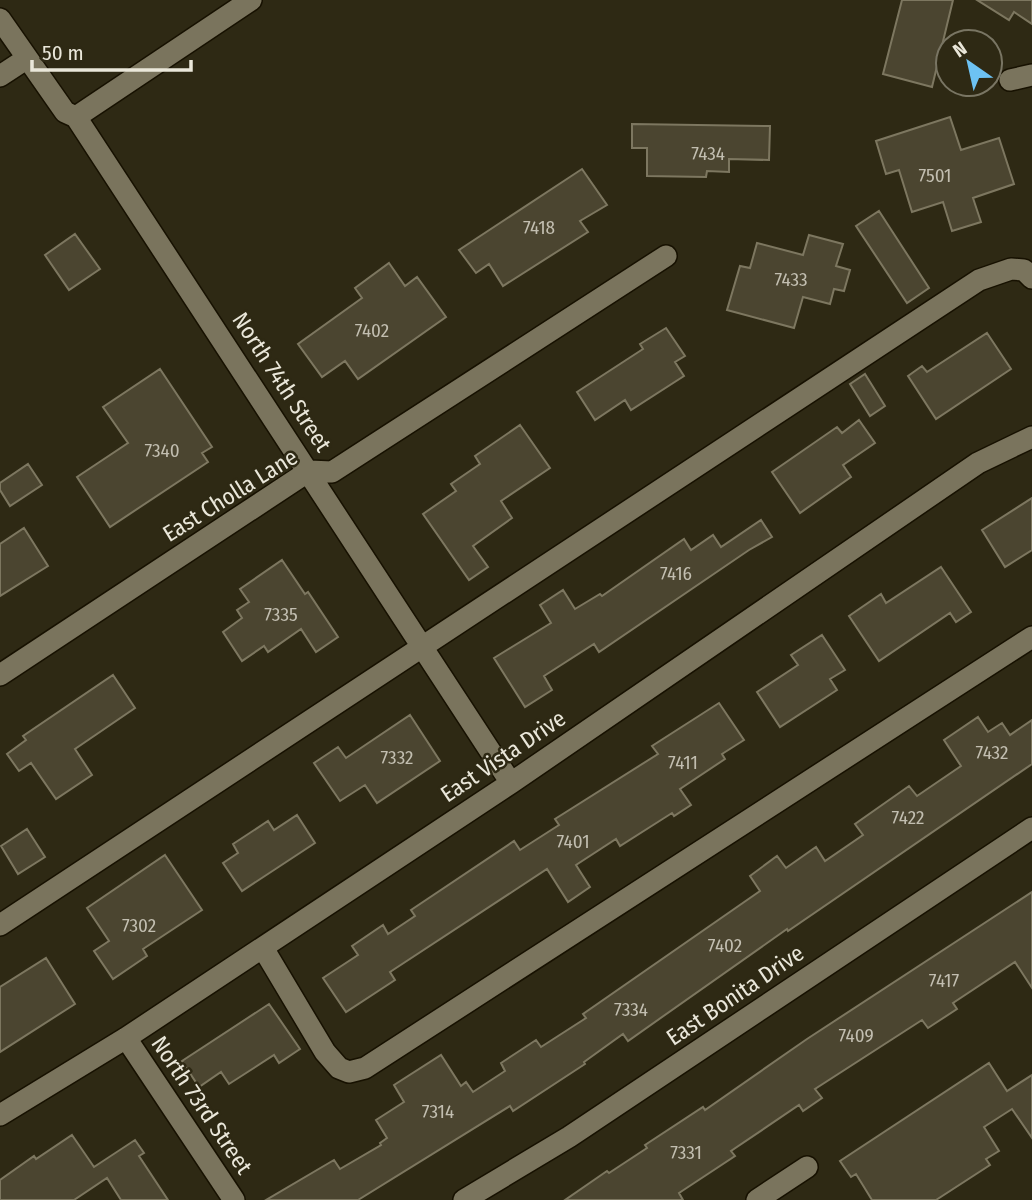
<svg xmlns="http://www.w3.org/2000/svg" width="1032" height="1200" font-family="'Fira Sans Condensed',sans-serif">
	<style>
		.building { fill: #4b4530; stroke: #7d7760; stroke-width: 2 }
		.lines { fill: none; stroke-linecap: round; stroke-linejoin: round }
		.minor-casing { stroke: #171101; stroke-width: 24 }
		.minor { stroke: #7a745d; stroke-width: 21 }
		.labels { text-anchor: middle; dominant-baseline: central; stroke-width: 5; stroke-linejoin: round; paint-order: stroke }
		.number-label { font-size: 19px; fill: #c2beb0 }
		.street-label { font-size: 23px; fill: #eae7da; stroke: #2e2914 }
	</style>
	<rect width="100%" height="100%" fill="#2e2914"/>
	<path class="building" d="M 902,0 L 953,0 L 932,87 L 883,74 Z
		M 977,0 L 1032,0 L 1032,24 L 1014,12 L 1009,20 Z
		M 950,117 L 961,150 L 999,138 L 1014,184 L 973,198 L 981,222 L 952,231 L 943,202 L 912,212 L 899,170 L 886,174 L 876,141 Z
		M 632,124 L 770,126 L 769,160 L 729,159 L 729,172 L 707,171 L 706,177 L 647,176 L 647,148 L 632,148 Z
		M 582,169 L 607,205 L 580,221 L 588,232 L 503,286 L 489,264 L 476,273 L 459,250 Z
		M 879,211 L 929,288 L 907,303 L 856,226 Z
		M 75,234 L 100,269 L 69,290 L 45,255 Z
		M 809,235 L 843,244 L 836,266 L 850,270 L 844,291 L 834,289 L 830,304 L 803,297 L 794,328 L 727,310 L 740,266 L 750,268 L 757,243 L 803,255 Z
		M 389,263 L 405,286 L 417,277 L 446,317 L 358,379 L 345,361 L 322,377 L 298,344 L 362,298 L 355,288 Z
		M 666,328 L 685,356 L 675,362 L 684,376 L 631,410 L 625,400 L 595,420 L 577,392 L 643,349 L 640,344 Z
		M 987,333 L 1011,369 L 936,419 L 908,376 L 922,366 L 927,372 Z
		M 160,369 L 212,447 L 202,453 L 208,462 L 110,527 L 77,477 L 128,443 L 103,407 Z
		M 865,374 L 885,406 L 870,416 L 850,384 Z
		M 859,420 L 875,443 L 843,465 L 851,477 L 800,513 L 772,472 L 837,427 L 842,433 Z
		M 520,425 L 550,468 L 501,501 L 512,518 L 473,546 L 488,567 L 469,580 L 423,514 L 456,491 L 451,484 L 480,464 L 475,456 Z
		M 28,464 L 42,485 L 10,506 L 0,490 L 0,483 Z
		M 1032,498 L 1032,550 L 1005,567 L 982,530 Z
		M 761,520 L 772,537 L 749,550 L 599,652 L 594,644 L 544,676 L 552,690 L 525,707 L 494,658 L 551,623 L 540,605 L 563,590 L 575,609 L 600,594 L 602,596 L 684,539 L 691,550 L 713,535 L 721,547 Z
		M 24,528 L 48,566 L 0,596 L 0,544 Z
		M 282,560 L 305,594 L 308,592 L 338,637 L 316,652 L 301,629 L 268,652 L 264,646 L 242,661 L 223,632 L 242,618 L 237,610 L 249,602 L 240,589 Z
		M 941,567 L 971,612 L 956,622 L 950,613 L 879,661 L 849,616 L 881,594 L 886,603 Z
		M 822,635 L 845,670 L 830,679 L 837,690 L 780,727 L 757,692 L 798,665 L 791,655 Z
		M 113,675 L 135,708 L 75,749 L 92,775 L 56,799 L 31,763 L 19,771 L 7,754 L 26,740 L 23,736 Z
		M 719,703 L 744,740 L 722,754 L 725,759 L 680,789 L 691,805 L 674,816 L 672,813 L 620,846 L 616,839 L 576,865 L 590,887 L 568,902 L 547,869 L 390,972 L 395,980 L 346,1012 L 323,978 L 358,955 L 352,946 L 383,925 L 388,934 L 415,916 L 411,910 L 514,841 L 520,850 L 559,825 L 555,819 L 658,754 L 652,746 Z
		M 410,715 L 440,761 L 377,803 L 365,785 L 340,801 L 314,763 L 338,747 L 346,758 Z
		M 978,717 L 988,732 L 1002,723 L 1010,735 L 1032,720 L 1032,764 L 788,931 L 787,929 L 628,1041 L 623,1034 L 584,1062 L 585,1064 L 513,1111 L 510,1106 L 358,1200 L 266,1200 L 334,1160 L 340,1169 L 381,1145 L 380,1143 L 387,1138 L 376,1120 L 404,1102 L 394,1085 L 441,1055 L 461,1086 L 466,1082 L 473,1092 L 505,1071 L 501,1063 L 536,1040 L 541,1047 L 586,1018 L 583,1014 L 760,891 L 750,876 L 777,856 L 786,868 L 816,847 L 825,861 L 863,835 L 855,824 L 909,786 L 917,796 L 961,766 L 944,740 Z
		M 297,815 L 315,843 L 242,891 L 223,863 L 238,853 L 233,844 L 268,821 L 274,830 Z
		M 27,829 L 45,857 L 18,874 L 1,846 Z
		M 165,855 L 202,910 L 143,949 L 147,956 L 113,979 L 94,951 L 109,941 L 87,908 Z
		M 1032,892 L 1032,988 L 1015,962 L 953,1003 L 957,1009 L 928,1028 L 922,1020 L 815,1089 L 822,1098 L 803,1111 L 799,1105 L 731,1151 L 735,1156 L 679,1193 L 683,1200 L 565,1200 L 607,1171 L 609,1173 L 647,1148 L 645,1145 L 703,1107 L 705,1110 L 807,1039 Z
		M 46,958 L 75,1004 L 0,1052 L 0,987 Z
		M 269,1004 L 300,1049 L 279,1063 L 274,1055 L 229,1084 L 221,1072 L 199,1087 L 182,1061 Z
		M 989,1063 L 1007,1091 L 1032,1075 L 1032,1138 L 1012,1109 L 984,1127 L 999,1151 L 986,1159 L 990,1165 L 936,1200 L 872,1200 L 856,1174 L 851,1177 L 840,1161 Z
		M 72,1135 L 94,1167 L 135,1140 L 144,1153 L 139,1156 L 168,1200 L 121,1200 L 107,1178 L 74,1200 L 0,1200 L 0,1180 L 34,1156 L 36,1159 Z"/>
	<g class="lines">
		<g class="minor-casing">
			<path id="minor" d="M 0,19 L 65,112 L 76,117 L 511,783
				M 0,76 L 26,59
				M 1010,80 L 1032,75
				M 76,117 L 251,0
				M 0,675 L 309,471 L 332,472 L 666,256
				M 0,925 L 979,280 L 1011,269 L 1024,270 L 1032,278
				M 263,948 L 325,1052 L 339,1068 L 349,1072 L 365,1068 L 1032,637
				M 126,1038 L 234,1200
				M 0,1115 L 126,1038 L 511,783 L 978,463 L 1032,437
				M 464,1200 L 569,1137 L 1032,828
				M 757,1200 L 807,1167"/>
		</g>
		<use href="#minor" class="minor"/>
	</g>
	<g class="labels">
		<g class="number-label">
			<text x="708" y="153">7434</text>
			<text x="935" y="175">7501</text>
			<text x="539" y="227">7418</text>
			<text x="791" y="279">7433</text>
			<text x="372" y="330">7402</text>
			<text x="162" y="450">7340</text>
			<text x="676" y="573">7416</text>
			<text x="281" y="614">7335</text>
			<text x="992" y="752">7432</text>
			<text x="397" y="757">7332</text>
			<text x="683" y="762">7411</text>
			<text x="908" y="817">7422</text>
			<text x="573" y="841">7401</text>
			<text x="139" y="925">7302</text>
			<text x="725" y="945">7402</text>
			<text x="944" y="980">7417</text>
			<text x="631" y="1009">7334</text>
			<text x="856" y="1035">7409</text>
			<text x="438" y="1111">7314</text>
			<text x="686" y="1152">7331</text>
		</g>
		<g class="street-label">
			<text transform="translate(282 382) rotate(57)">North 74th Street</text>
			<text transform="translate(230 495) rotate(-32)">East Cholla Lane</text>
			<text transform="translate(503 756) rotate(-34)">East Vista Drive</text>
			<text transform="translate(735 995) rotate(-34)">East Bonita Drive</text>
			<text transform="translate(202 1105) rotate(56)">North 73rd Street</text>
		</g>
	</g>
	<g transform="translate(969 63) rotate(326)"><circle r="33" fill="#2e2914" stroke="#797563" stroke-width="2"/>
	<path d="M0-5L12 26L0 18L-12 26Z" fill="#6dc2f3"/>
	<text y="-10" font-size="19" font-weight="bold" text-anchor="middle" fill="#eae7da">N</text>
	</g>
	<path d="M32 60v10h159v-10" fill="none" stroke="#eae7da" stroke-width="3.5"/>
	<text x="42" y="60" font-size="21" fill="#eae7da" stroke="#2e2914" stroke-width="5" paint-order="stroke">50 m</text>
</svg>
